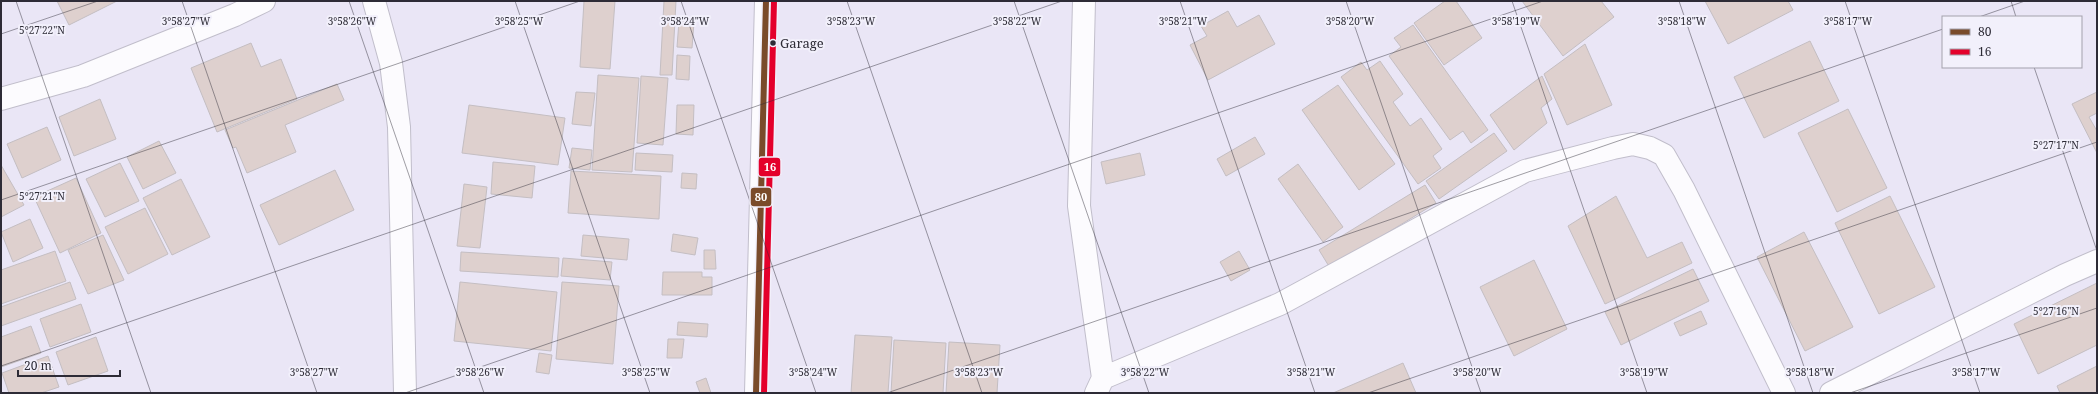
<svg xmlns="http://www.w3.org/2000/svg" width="2098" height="394" font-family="'Noto Serif',serif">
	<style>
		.building { fill: #ded0ce; stroke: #c4bec2 }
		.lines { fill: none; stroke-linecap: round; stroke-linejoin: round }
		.minor-casing { stroke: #c1becb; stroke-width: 24 }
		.secondary-casing { stroke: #c1becb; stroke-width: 24 }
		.minor { stroke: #fcfbfe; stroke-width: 22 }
		.secondary { stroke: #fcfbfe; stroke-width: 22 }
		.bus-1-casing { stroke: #f2f0fb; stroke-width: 9 }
		.bus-2-casing { stroke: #f2f0fb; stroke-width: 9 }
		.bus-1 { stroke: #7a4b2a; stroke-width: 6 }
		.bus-2 { stroke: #e4002b; stroke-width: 6 }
		.ticks { fill: none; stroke: #2d2b36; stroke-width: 1; stroke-opacity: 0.45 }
		.bus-dot { fill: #2d2b36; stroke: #f2f0fb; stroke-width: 1.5 }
		.labels { text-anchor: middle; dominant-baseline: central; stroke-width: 4; stroke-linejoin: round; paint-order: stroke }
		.bus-label { font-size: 13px; fill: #2d2b36; stroke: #f2f0fb; text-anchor: start }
		.ticks-label { font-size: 10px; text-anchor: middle; fill: #2d2b36; stroke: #f2f0fb; stroke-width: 4; stroke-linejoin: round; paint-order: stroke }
		.line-badge { stroke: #f2f0fb; stroke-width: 1.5 }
		.badge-label { font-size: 11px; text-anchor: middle; font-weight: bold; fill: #fff }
	</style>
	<rect width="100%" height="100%" fill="#eae6f6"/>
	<path class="building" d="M 57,1 L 117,1 L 69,25 Z
		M 584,1 L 615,1 L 610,69 L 580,67 Z
		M 664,1 L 676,1 L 672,75 L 660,75 Z
		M 1445,1 L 1456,1 L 1482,38 L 1444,65 L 1414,23 Z
		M 1522,1 L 1601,1 L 1614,17 L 1563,56 Z
		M 1705,1 L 1788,1 L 1793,10 L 1728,44 Z
		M 1228,11 L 1237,27 L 1259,15 L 1275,44 L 1208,80 L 1190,45 L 1207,36 L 1201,26 Z
		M 679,21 L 694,22 L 692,48 L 677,47 Z
		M 1413,25 L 1488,130 L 1471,143 L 1463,131 L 1450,140 L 1389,56 L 1401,47 L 1394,38 Z
		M 1810,41 L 1839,101 L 1764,138 L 1734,77 Z
		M 251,43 L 261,67 L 281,59 L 297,99 L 217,132 L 191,68 Z
		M 1585,44 L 1612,105 L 1567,125 L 1544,74 Z
		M 677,55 L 690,56 L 689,80 L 676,79 Z
		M 1380,61 L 1403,94 L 1393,102 L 1410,126 L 1421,118 L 1442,149 L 1433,156 L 1441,168 L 1418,184 L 1341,77 L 1361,62 L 1367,70 Z
		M 598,75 L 639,78 L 632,172 L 592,170 Z
		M 641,76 L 668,78 L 663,145 L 637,143 Z
		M 1542,76 L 1552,99 L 1541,108 L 1547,123 L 1514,150 L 1490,115 Z
		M 337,84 L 344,100 L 285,125 L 296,152 L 247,173 L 236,147 L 233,148 L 225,130 Z
		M 1338,85 L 1395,164 L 1359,190 L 1302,110 Z
		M 576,92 L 595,93 L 591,126 L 572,124 Z
		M 2097,92 L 2097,113 L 2089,117 L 2097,131 L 2097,153 L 2072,104 Z
		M 100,99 L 116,139 L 74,156 L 59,117 Z
		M 469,105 L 565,118 L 558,165 L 462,153 Z
		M 677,105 L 694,105 L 693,135 L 676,134 Z
		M 1848,109 L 1887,188 L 1837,212 L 1798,133 Z
		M 47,127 L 61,160 L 22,178 L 7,144 Z
		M 1494,133 L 1507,151 L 1439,199 L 1426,181 Z
		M 1255,137 L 1265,154 L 1226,176 L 1217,159 Z
		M 159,141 L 176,173 L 143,189 L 127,157 Z
		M 572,148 L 592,150 L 590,170 L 569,168 Z
		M 636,153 L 673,155 L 672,172 L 635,170 Z
		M 1140,153 L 1145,175 L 1106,184 L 1101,162 Z
		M 493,162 L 535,166 L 532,198 L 491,194 Z
		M 120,163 L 139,201 L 105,217 L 86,179 Z
		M 1298,164 L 1343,227 L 1323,242 L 1278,179 Z
		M 1,165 L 24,205 L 1,217 Z
		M 335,170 L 354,210 L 279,245 L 260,205 Z
		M 571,171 L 661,176 L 659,219 L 568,213 Z
		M 682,173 L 697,174 L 696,189 L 681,188 Z
		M 76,178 L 101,233 L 60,253 L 34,197 Z
		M 181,179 L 210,237 L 172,255 L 143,198 Z
		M 464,184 L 487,187 L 480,248 L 457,246 Z
		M 1425,185 L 1436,203 L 1330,268 L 1319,250 Z
		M 1616,196 L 1647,258 L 1682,242 L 1692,263 L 1605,304 L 1568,226 Z
		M 1890,196 L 1935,287 L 1879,314 L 1835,223 Z
		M 145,208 L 168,254 L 128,274 L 105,227 Z
		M 30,219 L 43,248 L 13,262 L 1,232 Z
		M 1804,232 L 1853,327 L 1805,351 L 1757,257 Z
		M 673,234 L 698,238 L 695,255 L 671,251 Z
		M 103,235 L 124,280 L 88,294 L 68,250 Z
		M 583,235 L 629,239 L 627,260 L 581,256 Z
		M 704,250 L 715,250 L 716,269 L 704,269 Z
		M 55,251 L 66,281 L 1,304 L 1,270 Z
		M 1239,251 L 1250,270 L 1231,281 L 1220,262 Z
		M 461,252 L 559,258 L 558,277 L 460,271 Z
		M 563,258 L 612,262 L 610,280 L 561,276 Z
		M 1534,260 L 1567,329 L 1514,356 L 1480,287 Z
		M 1693,269 L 1709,301 L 1621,345 L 1605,312 Z
		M 663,272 L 702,272 L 702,277 L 712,277 L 712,295 L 662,295 Z
		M 70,282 L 76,299 L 1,326 L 1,307 Z
		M 460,282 L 557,292 L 551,351 L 454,341 Z
		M 562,282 L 619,286 L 613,364 L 556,359 Z
		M 2097,283 L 2097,345 L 2038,374 L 2014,324 Z
		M 81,304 L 91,332 L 50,347 L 40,319 Z
		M 1701,311 L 1707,324 L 1680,336 L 1674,323 Z
		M 678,322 L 708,324 L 707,337 L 677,335 Z
		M 31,326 L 41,353 L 1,367 L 1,337 Z
		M 855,335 L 892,337 L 888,393 L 851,393 Z
		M 96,337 L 108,371 L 68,385 L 56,352 Z
		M 668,339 L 684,339 L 682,358 L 667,358 Z
		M 894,340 L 946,343 L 943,393 L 891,393 Z
		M 949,342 L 1000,345 L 997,393 L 946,393 Z
		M 539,353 L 552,355 L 549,374 L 536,372 Z
		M 48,356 L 59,387 L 41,393 L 9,393 L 2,373 Z
		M 1403,363 L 1416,393 L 1333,393 Z
		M 2097,366 L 2097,393 L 2060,393 L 2057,386 Z
		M 706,378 L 711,393 L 700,393 L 696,382 Z"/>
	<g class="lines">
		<g class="minor-casing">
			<path id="minor" d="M 374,1 L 391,63 L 399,127 L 405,393
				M 1084,1 L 1079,206 L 1103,378 L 1096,393
				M 1,99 L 83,76 L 235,15 L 264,1
				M 1103,378 L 1280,304 L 1525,171 L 1613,148 L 1633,144 L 1650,148 L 1664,155 L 1684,190 L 1784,393
				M 1831,393 L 2065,275 L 2097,261"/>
		</g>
		<g class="secondary-casing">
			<path id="secondary" d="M 756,393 L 766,1"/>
		</g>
		<use href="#minor" class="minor"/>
		<use href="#secondary" class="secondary"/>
		<g class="bus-1-casing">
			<path id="bus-1" d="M 756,393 L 766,1"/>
		</g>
		<g class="bus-2-casing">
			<path id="bus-2" d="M 764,393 L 774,1"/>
		</g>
		<use href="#bus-1" class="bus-1"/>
		<use href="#bus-2" class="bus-2"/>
	</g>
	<path class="ticks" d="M 16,1 L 151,393M 182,1 L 317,393M 349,1 L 484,393M 515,1 L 650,393M 681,1 L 816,393M 847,1 L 982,393M 1014,1 L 1149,393M 1180,1 L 1315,393M 1346,1 L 1481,393M 1512,1 L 1647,393M 1679,1 L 1813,393M 1845,1 L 1980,393M 2011,1 L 2016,17M 1979,17 L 2025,1M 1,34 L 98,1M 2034,67 L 2097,251M 1,200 L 580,1M 1,366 L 1062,1M 405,393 L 1543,1M 887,393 L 1943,29M 1368,393 L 2097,142M 1850,393 L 2097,308"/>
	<circle class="bus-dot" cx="773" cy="43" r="3.5"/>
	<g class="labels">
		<g class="bus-label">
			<text x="780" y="43">Garage</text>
		</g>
	</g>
	<g class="ticks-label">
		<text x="1017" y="25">3°58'22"W</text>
		<text x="186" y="25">3°58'27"W</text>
		<text x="352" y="25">3°58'26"W</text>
		<text x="519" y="25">3°58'25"W</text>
		<text x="685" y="25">3°58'24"W</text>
		<text x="851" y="25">3°58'23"W</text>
		<text x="1183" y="25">3°58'21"W</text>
		<text x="1350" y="25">3°58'20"W</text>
		<text x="1516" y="25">3°58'19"W</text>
		<text x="1682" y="25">3°58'18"W</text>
		<text x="1848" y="25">3°58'17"W</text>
		<text x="42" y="34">5°27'22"N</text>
		<text x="2056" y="149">5°27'17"N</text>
		<text x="42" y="200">5°27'21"N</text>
		<text x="2056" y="315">5°27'16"N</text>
		<text x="314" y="376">3°58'27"W</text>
		<text x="480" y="376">3°58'26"W</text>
		<text x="646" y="376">3°58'25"W</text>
		<text x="813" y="376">3°58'24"W</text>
		<text x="979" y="376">3°58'23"W</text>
		<text x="1145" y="376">3°58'22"W</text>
		<text x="1311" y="376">3°58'21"W</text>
		<text x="1477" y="376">3°58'20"W</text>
		<text x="1644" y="376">3°58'19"W</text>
		<text x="1810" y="376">3°58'18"W</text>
		<text x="1976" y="376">3°58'17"W</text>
	</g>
	<g class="line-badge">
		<rect x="758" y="157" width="23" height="20" rx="4" fill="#e4002b"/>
		<rect x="750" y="187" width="22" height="20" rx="4" fill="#7a4b2a"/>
	</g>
	<g class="badge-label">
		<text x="770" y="171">16</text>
		<text x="761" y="201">80</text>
	</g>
	<rect width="2098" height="394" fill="none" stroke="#2d2b36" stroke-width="4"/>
	<rect x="1942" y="16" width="140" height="52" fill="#f2f0fb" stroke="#a3a1ac"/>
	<rect x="1950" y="29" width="20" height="6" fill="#7a4b2a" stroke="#a3a1ac"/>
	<text x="1978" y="36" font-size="12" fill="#2d2b36">80</text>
	<rect x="1950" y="49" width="20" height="6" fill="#e4002b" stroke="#a3a1ac"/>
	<text x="1978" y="56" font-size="12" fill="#2d2b36">16</text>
	<path d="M18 370v6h102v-6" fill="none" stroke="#2d2b36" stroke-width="2"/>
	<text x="24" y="370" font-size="12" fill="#2d2b36" stroke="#f2f0fb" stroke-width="3" paint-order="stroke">20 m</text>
</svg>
